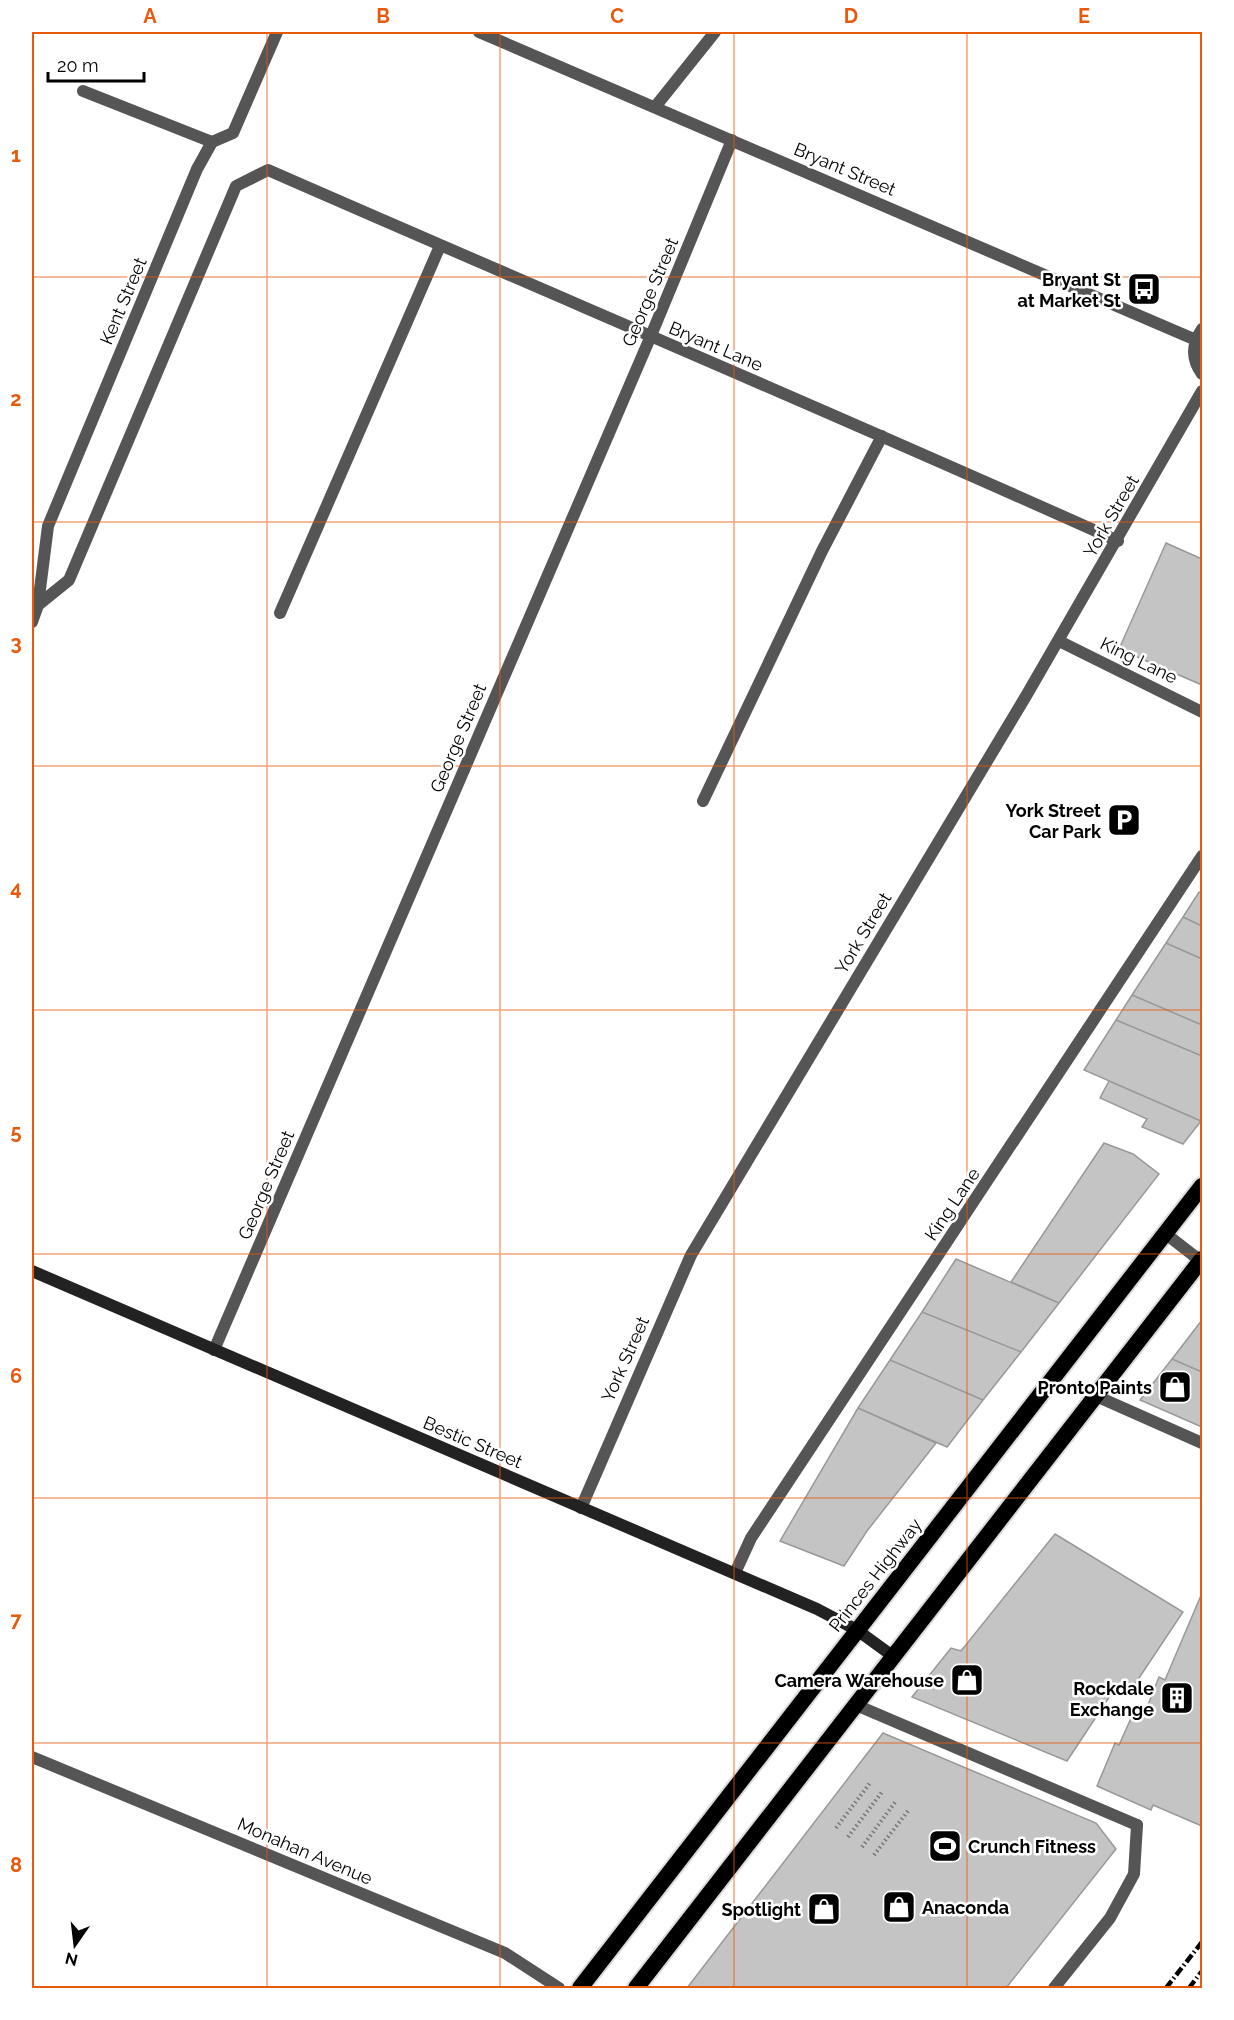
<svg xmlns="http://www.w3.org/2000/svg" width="1234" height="2020" font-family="Raleway,sans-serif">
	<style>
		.building { fill: #c4c4c4; stroke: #999; stroke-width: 1.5 }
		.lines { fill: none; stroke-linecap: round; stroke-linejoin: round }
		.trunk-casing { stroke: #dbdbdb; stroke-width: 20 }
		.path { stroke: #777; stroke-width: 4; stroke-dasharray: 1.5 3; stroke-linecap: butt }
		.service { stroke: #555; stroke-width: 12 }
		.minor { stroke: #555; stroke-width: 12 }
		.secondary { stroke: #222; stroke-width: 12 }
		.trunk { stroke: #000; stroke-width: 16 }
		.rail { stroke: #000; stroke-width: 4.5; stroke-dasharray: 9 3 1.5 3; stroke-linecap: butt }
		.grid { fill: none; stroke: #e8590c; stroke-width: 1.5; stroke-opacity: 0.55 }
		.labels { text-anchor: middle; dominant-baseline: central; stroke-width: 5; stroke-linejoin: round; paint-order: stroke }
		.street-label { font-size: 18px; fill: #000; stroke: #fff }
		.poi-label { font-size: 18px; font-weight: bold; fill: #000; stroke: #fff; text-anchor: end }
		.neatline { fill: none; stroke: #e8590c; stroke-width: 2 }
		.grid-label { font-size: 20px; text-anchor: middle; font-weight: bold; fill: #e8590c }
	</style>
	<rect width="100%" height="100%" fill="#fff"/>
	<path class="building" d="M 1166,543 L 1202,559 L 1202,685 L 1119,649 Z
		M 1199,892 L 1202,894 L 1202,926 L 1183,917 Z
		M 1183,917 L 1202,926 L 1202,959 L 1166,943 Z
		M 1166,943 L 1202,959 L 1202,1025 L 1132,995 Z
		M 1132,995 L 1202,1025 L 1202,1056 L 1116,1020 Z
		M 1116,1020 L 1202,1056 L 1201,1121 L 1084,1070 Z
		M 1109,1081 L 1201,1121 L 1183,1144 L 1142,1127 L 1147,1119 L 1100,1098 Z
		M 1104,1143 L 1133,1154 L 1159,1174 L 1059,1303 L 1011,1282 Z
		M 956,1259 L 1059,1303 L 1021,1352 L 922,1312 Z
		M 922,1312 L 1021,1352 L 983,1400 L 890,1360 Z
		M 1202,1320 L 1202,1372 L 1172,1359 Z
		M 1172,1359 L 1202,1372 L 1202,1427 L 1140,1400 Z
		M 890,1360 L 983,1400 L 947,1447 L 858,1408 Z
		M 858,1408 L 936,1443 L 867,1531 L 844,1566 L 780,1541 Z
		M 1055,1534 L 1183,1612 L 1131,1690 L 1110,1696 L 1067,1761 L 912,1697 L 951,1648 L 961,1651 Z
		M 1202,1593 L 1202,1826 L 1153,1805 L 1151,1810 L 1097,1786 L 1115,1743 L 1119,1745 L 1132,1716 L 1142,1720 L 1159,1677 L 1165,1680 Z
		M 883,1733 L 1096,1823 L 1116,1849 L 1006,1988 L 687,1988 Z"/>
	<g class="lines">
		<g class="trunk-casing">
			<path id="trunk" d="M 580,1988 L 1202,1186
				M 636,1988 L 1202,1259"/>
		</g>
		<path class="path" d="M 836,1828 L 870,1783
			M 848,1837 L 882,1792
			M 862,1847 L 896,1801
			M 874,1855 L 908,1811"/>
		<path class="service" d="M 83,91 L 212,142
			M 38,605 L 69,580 L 236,186 L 268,170 C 551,294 836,414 1118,541
			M 280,613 L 440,246
			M 1059,641 L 1202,712
			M 703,801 L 822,551 L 882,436
			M 1096,1396 L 1202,1443
			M 735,1573 L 751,1538 L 1202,856
			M 1054,1988 L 1110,1918 L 1134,1874 L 1137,1825"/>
		<path class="minor" d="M 479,32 L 1196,340
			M 655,107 L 715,32
			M 1202,329 C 1192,344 1191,359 1202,374
			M 32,622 L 38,605 L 48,526 L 197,169 L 212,142 L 233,133 L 277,32
			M 1166,1234 L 1202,1262
			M 214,1350 L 650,338 L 732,140
			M 581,1508 L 691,1255 L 1026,696 L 1202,391
			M 856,1705 L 1137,1825
			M 32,1757 L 505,1953 L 559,1988"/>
		<path class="secondary" d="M 32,1271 L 817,1609 L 857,1630 L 894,1657"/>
		<use href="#trunk" class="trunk"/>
		<path class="rail" d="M 1166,1988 L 1202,1942
			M 1189,1988 L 1202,1971"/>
	</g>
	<path class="grid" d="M 267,32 L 267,1988M 500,32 L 500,1988M 734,32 L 734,1988M 967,32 L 967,1988M 32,277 L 1202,277M 32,522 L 1202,522M 32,766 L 1202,766M 32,1010 L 1202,1010M 32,1254 L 1202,1254M 32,1498 L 1202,1498M 32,1743 L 1202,1743"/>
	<defs>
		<g id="bus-square" transform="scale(1.725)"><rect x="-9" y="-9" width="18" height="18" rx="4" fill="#000" stroke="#fff"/><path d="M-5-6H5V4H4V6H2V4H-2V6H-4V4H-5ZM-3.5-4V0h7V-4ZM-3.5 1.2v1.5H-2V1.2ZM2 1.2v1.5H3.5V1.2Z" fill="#fff"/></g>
		<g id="parking-square" transform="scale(1.725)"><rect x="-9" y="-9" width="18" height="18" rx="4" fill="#000" stroke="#fff"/><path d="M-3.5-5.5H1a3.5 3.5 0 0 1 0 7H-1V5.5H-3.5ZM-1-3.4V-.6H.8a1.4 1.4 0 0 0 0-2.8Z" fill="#fff"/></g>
		<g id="shop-square" transform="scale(1.725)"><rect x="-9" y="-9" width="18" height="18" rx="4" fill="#000" stroke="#fff"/><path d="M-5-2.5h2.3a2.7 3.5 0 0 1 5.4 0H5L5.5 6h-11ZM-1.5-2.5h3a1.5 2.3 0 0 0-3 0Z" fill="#fff"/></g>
		<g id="building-square" transform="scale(1.725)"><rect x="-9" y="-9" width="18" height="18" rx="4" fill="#000" stroke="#fff"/><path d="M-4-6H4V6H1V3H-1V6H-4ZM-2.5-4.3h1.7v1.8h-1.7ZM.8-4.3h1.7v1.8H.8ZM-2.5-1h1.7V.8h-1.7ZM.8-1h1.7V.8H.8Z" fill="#fff"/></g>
		<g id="stadium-square" transform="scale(1.725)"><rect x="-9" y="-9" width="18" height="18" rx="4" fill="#000" stroke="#fff"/><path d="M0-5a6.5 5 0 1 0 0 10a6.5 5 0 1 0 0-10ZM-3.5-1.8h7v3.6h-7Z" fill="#fff"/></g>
	</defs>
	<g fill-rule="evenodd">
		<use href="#bus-square" x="1144" y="289"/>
		<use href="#parking-square" x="1124" y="820"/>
		<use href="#shop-square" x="1175" y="1387"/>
		<use href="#shop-square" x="967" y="1680"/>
		<use href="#building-square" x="1177" y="1698"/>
		<use href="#stadium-square" x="945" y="1846"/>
		<use href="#shop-square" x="899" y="1907"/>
		<use href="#shop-square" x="824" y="1909"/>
	</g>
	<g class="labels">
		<g class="street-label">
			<text transform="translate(845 169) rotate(23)">Bryant Street</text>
			<text transform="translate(650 292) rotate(-67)">George Street</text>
			<text transform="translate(123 301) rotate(-67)">Kent Street</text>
			<text transform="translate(716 346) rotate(23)">Bryant Lane</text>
			<text transform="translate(1111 516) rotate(-60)">York Street</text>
			<text transform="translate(1139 660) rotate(26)">King Lane</text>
			<text transform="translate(458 738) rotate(-67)">George Street</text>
			<text transform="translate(863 933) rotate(-59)">York Street</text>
			<text transform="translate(266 1185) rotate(-67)">George Street</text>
			<text transform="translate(952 1204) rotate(-56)">King Lane</text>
			<text transform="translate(625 1359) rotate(-66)">York Street</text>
			<text transform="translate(473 1442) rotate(23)">Bestic Street</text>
			<text transform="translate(875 1575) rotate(-52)">Princes Highway</text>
			<text transform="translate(305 1851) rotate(23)">Monahan Avenue</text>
		</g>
		<g class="poi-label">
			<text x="1121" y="279">Bryant St<tspan x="1121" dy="21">at Market St</tspan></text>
			<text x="1101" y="810">York Street<tspan x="1101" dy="21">Car Park</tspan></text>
			<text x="1152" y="1387">Pronto Paints</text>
			<text x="944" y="1680">Camera Warehouse</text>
			<text x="1154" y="1688">Rockdale<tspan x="1154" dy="21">Exchange</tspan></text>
			<text x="968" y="1846" text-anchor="start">Crunch Fitness</text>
			<text x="922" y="1907" text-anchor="start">Anaconda</text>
			<text x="801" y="1909">Spotlight</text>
		</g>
	</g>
	<rect width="1234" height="2020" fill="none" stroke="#ffffff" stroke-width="66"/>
	<g transform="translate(75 1945) rotate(194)" stroke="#ffffff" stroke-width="4.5" paint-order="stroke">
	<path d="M0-4.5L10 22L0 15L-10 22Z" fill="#000000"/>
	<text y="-9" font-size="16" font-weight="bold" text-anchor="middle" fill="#000000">N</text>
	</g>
	<path d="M48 72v9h96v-9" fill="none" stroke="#000000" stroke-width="3"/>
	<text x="57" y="72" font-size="18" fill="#000000" stroke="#ffffff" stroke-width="4.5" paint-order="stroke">20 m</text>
	<rect x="33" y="33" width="1168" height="1954" class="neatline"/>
	<g class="grid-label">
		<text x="150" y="23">A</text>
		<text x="383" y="23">B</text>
		<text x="617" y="23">C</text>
		<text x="851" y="23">D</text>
		<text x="1084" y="23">E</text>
		<text x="16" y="162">1</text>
		<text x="16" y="406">2</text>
		<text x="16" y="650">3</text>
		<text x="16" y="895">4</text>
		<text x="16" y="1139">5</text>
		<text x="16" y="1383">6</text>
		<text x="16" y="1627">7</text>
		<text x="16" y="1872">8</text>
	</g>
</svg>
